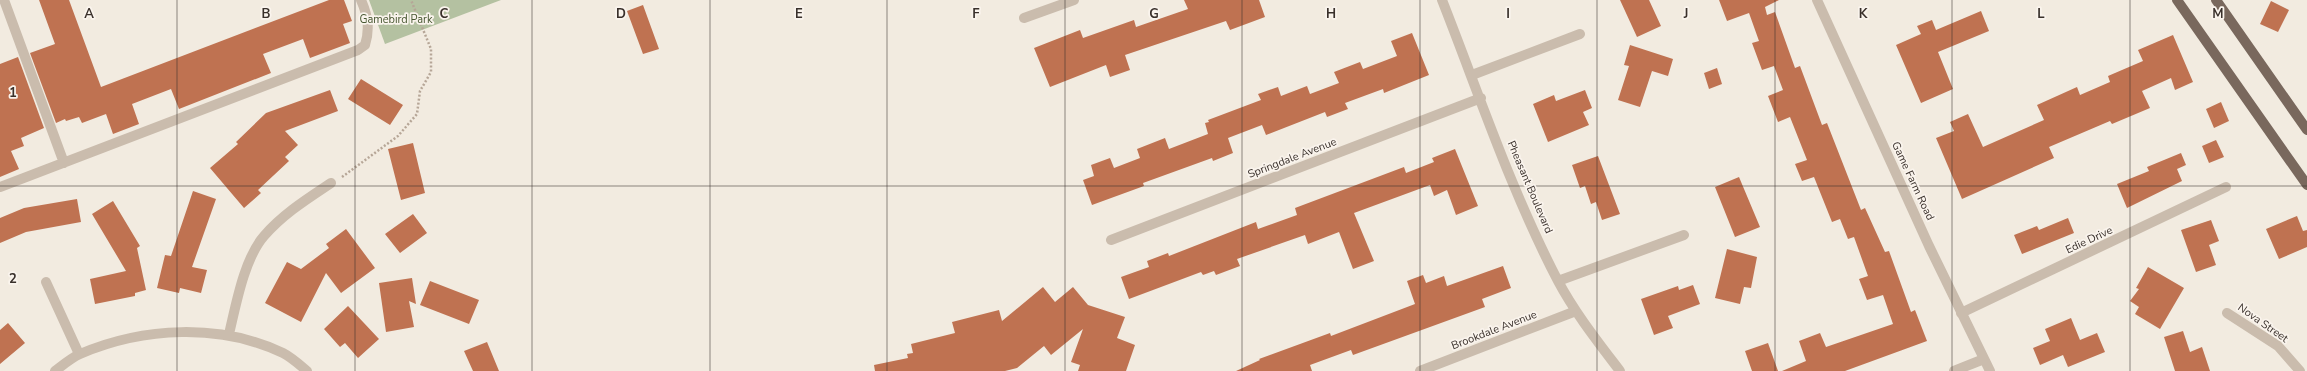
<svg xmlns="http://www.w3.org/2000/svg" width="2307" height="371" font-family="'Nunito Sans',sans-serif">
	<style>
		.green { fill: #b4c1a1 }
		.building { fill: #bf7251 }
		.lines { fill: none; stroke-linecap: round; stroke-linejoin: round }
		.path { stroke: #b6a697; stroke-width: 2.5; stroke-dasharray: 2 2; stroke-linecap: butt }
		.minor { stroke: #cabcad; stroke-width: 10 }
		.tertiary { stroke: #cabcad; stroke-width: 10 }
		.primary { stroke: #79685d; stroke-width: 10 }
		.grid { fill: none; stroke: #39302b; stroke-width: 1; stroke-opacity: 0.55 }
		.labels { text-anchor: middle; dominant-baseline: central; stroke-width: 3.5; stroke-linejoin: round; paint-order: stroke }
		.park-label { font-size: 11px; fill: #465630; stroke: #faf4ed }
		.street-label { font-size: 11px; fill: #39302b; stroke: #faf4ed }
		.grid-label { font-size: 13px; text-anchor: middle; font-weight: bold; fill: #39302b; stroke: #faf4ed; stroke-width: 3.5; stroke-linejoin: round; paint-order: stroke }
	</style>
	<rect width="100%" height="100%" fill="#f2ebe0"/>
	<path class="green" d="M 369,0 L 501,0 L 385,44 Z"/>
	<path class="building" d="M 39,0 L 69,0 L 101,87 L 329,0 L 344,0 L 352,21 L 343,24 L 350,43 L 310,58 L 303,39 L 263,54 L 271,73 L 179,109 L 171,89 L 132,104 L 139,124 L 113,134 L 106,114 L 82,123 L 79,117 L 66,121 L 65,119 L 56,123 L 30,53 L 55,44 Z
		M 1184,0 L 1259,0 L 1265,17 L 1230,30 L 1226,21 L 1125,55 L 1130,70 L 1110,77 L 1106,65 L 1050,87 L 1034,48 L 1080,30 L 1083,38 L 1134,20 L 1136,27 L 1188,9 Z
		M 1620,0 L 1649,0 L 1661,26 L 1637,37 Z
		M 1719,0 L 1779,0 L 1765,7 L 1767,15 L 1775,12 L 1795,68 L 1800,66 L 1822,125 L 1827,123 L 1861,210 L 1865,208 L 1885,252 L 1889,251 L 1911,312 L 1915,310 L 1927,341 L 1845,371 L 1782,371 L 1806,361 L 1799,341 L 1820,333 L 1826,347 L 1893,324 L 1883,295 L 1867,300 L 1859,279 L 1868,276 L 1854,237 L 1848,239 L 1840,219 L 1832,222 L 1814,177 L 1802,181 L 1795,164 L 1807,160 L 1790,117 L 1778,122 L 1768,96 L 1783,90 L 1774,66 L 1762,70 L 1752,43 L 1759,41 L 1749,13 L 1727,21 Z
		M 2271,1 L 2289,10 L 2278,32 L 2260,24 Z
		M 643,5 L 659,49 L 643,54 L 627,11 Z
		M 1981,11 L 1989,31 L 1938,52 L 1953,89 L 1921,103 L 1896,45 L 1921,34 L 1917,26 L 1932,20 L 1936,30 Z
		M 1412,33 L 1429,75 L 1384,93 L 1383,89 L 1345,103 L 1348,109 L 1327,117 L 1325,112 L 1266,135 L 1262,125 L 1228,138 L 1233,153 L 1213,161 L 1212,158 L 1143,183 L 1144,186 L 1092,205 L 1083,180 L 1094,176 L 1091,165 L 1110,158 L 1114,168 L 1140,158 L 1137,149 L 1165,138 L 1169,149 L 1208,134 L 1205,123 L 1209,122 L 1208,120 L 1261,100 L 1258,94 L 1278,87 L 1281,96 L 1307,86 L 1310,94 L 1339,83 L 1334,72 L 1360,62 L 1363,69 L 1397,56 L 1391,41 Z
		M 2173,35 L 2193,82 L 2175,90 L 2171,78 L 2142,91 L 2150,108 L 2112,124 L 2110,121 L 2049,147 L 2054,158 L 1962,199 L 1936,138 L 1954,131 L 1950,122 L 1968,114 L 1983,147 L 2044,120 L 2037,105 L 2077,87 L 2080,95 L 2110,82 L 2108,76 L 2143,61 L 2138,50 Z
		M 1630,45 L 1673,59 L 1668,76 L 1652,71 L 1640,107 L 1618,100 L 1629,66 L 1624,65 Z
		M 18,57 L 44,128 L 21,138 L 24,146 L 11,151 L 19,169 L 0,177 L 0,64 Z
		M 1717,68 L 1722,84 L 1709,89 L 1704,73 Z
		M 361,79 L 403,105 L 390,125 L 348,99 Z
		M 330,90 L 338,111 L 285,131 L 298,145 L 285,157 L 289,161 L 258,190 L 261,193 L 244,208 L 210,168 L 238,144 L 236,142 L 266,113 Z
		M 1585,90 L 1592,108 L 1583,112 L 1589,125 L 1548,142 L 1533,104 L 1554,95 L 1556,101 Z
		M 2221,102 L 2229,121 L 2214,128 L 2206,109 Z
		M 2216,140 L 2224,157 L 2209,163 L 2202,146 Z
		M 413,143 L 425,193 L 401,200 L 388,149 Z
		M 1455,149 L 1478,206 L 1456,215 L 1447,190 L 1434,196 L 1430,185 L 1354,213 L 1374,261 L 1353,269 L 1339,232 L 1308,244 L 1305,235 L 1237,259 L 1240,266 L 1216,275 L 1214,271 L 1203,275 L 1201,272 L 1129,299 L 1121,277 L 1149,267 L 1147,261 L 1168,253 L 1169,256 L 1256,222 L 1258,229 L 1297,215 L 1295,208 L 1404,167 L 1406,173 L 1434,162 L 1432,158 Z
		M 2181,153 L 2186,165 L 2177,169 L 2182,181 L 2127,208 L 2117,184 L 2149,171 L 2147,167 Z
		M 1598,156 L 1620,214 L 1602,220 L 1596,202 L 1591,204 L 1585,186 L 1580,188 L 1572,165 Z
		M 1739,177 L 1760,227 L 1735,237 L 1715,187 Z
		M 193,191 L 216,199 L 192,267 L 207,270 L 201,293 L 180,288 L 179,293 L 157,288 L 165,255 L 171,256 Z
		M 77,199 L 81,222 L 26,232 L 0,243 L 0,218 L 24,208 Z
		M 113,201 L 140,246 L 137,248 L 146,290 L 135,293 L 135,296 L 95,304 L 90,279 L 126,271 L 92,214 Z
		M 413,214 L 427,233 L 400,253 L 385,234 Z
		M 2297,216 L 2303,231 L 2307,230 L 2307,247 L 2279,259 L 2266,229 Z
		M 2068,218 L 2074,233 L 2022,254 L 2014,235 L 2037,226 L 2039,230 Z
		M 2211,220 L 2219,241 L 2209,245 L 2216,265 L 2196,272 L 2181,230 Z
		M 346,229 L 375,268 L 341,293 L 326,273 L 301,322 L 265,303 L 287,262 L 301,269 L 329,248 L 326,244 Z
		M 1727,249 L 1757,257 L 1751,288 L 1744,287 L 1740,304 L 1715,298 Z
		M 1503,266 L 1511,288 L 1482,299 L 1485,307 L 1353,355 L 1351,350 L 1310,365 L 1312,371 L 1236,371 L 1260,360 L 1259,359 L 1330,333 L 1331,336 L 1415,304 L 1407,281 L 1423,275 L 1426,283 L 1444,276 L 1447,286 Z
		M 2148,267 L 2184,288 L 2160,329 L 2135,314 L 2139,307 L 2130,301 L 2139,289 L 2136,288 Z
		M 412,278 L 416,304 L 409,301 L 414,327 L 386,332 L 379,283 Z
		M 430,281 L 479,300 L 469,324 L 420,305 Z
		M 1693,285 L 1700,304 L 1668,316 L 1673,328 L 1654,335 L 1641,299 L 1678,286 L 1679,290 Z
		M 1043,287 L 1055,302 L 1073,287 L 1088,305 L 1125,317 L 1117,338 L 1135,345 L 1126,371 L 1078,371 L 1080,365 L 1071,362 L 1083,329 L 1051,355 L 1044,346 L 1017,368 L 1005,371 L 875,371 L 874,365 L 908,358 L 907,354 L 913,353 L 911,344 L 955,333 L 952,322 L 999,310 L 1002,321 Z
		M 348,306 L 379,339 L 358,358 L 345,343 L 340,347 L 324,329 Z
		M 2071,318 L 2080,340 L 2097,333 L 2105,352 L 2068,367 L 2063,355 L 2040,365 L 2033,348 L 2050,341 L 2045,329 Z
		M 8,323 L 25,343 L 0,364 L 0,330 Z
		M 2183,331 L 2190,352 L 2202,347 L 2210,371 L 2175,371 L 2164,337 Z
		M 487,342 L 499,371 L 473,371 L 464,351 Z
		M 1768,343 L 1778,371 L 1752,371 L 1745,351 Z"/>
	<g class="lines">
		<path class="path" d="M 342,177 L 398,136 L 417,114 L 420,91 L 431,72 L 431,49 L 411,0"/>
		<path class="minor" d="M 4,0 L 64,163
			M 1442,0 C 1479,94 1511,191 1558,281 C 1575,313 1598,342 1620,371
			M 1024,18 L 1074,0
			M 1472,75 L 1580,34
			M 0,187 L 358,50 L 365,45 C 370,29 368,16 361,0
			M 1111,240 L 1481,98
			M 1558,281 L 1684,235
			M 46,282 L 79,354
			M 1961,313 L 2226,187
			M 2227,313 L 2278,346 L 2300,371
			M 229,334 C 236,305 244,259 264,236 C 283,214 307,199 331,183
			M 55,371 C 63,365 71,358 80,354 C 143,327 220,323 283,353 C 291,357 300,365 307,371
			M 1420,371 L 1576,311"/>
		<path class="tertiary" d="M 1817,0 L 1929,246 L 1990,371
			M 1954,371 L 1984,359"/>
		<path class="primary" d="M 2177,0 L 2307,185
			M 2216,0 L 2307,130"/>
	</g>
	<path class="grid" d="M 177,0 L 177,371M 355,0 L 355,371M 532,0 L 532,371M 710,0 L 710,371M 887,0 L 887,371M 1065,0 L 1065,371M 1242,0 L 1242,371M 1420,0 L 1420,371M 1597,0 L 1597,371M 1775,0 L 1775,371M 1952,0 L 1952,371M 2130,0 L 2130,371M 0,186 L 2307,186"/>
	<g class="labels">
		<g class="park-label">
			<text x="396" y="19">Gamebird Park</text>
		</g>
		<g class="street-label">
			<text transform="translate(1292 158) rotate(-21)">Springdale Avenue</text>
			<text transform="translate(1913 181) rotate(65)">Game Farm Road</text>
			<text transform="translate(1530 187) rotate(67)">Pheasant Boulevard</text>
			<text transform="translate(2089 240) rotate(-25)">Edie Drive</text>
			<text transform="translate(2263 323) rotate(35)">Nova Street</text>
			<text transform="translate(1494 330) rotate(-21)">Brookdale Avenue</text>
		</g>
	</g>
	<g class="grid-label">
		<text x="89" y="18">A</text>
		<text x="266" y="18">B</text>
		<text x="444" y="18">C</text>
		<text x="621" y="18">D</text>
		<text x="799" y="18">E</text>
		<text x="976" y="18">F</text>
		<text x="1154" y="18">G</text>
		<text x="1331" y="18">H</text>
		<text x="1508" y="18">I</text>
		<text x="1686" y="18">J</text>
		<text x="1863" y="18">K</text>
		<text x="2041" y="18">L</text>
		<text x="2218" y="18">M</text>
		<text x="13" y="97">1</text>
		<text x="13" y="283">2</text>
	</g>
</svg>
